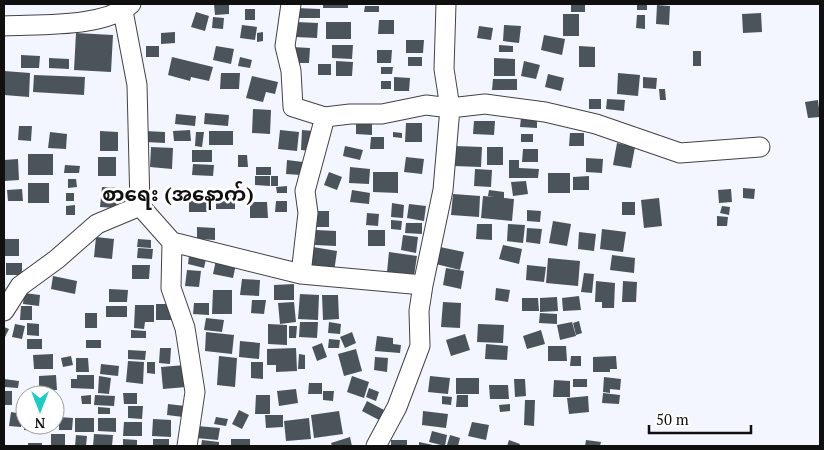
<svg xmlns="http://www.w3.org/2000/svg" width="824" height="450" font-family="'PT Serif','Noto Sans Myanmar',serif">
	<style>
		.building { fill: #4b545a }
		.lines { fill: none; stroke-linecap: round; stroke-linejoin: round }
		.minor-casing { stroke: #434343; stroke-width: 21 }
		.minor { stroke: #fff; stroke-width: 19 }
		.labels { text-anchor: middle; dominant-baseline: central; stroke-width: 5; stroke-linejoin: round; paint-order: stroke }
		.quarter-label { font-size: 20px; font-weight: bold; fill: #101010; stroke: #fff }
	</style>
	<rect width="100%" height="100%" fill="#f3f5ff"/>
	<path class="building" d="M 214,4 L 229,4 L 229,14 L 215,15 Z
		M 323,4 L 348,4 L 348,8 L 323,8 Z
		M 571,4 L 585,4 L 585,12 L 571,12 Z
		M 637,4 L 647,4 L 647,10 L 637,10 Z
		M 657,5 L 670,6 L 669,25 L 656,24 Z
		M 365,6 L 379,6 L 379,12 L 364,12 Z
		M 296,8 L 320,9 L 320,18 L 296,18 Z
		M 245,9 L 255,9 L 255,20 L 245,20 Z
		M 196,12 L 209,16 L 205,31 L 191,27 Z
		M 761,13 L 762,32 L 743,33 L 742,14 Z
		M 563,14 L 579,14 L 579,36 L 563,36 Z
		M 637,15 L 645,15 L 645,29 L 636,28 Z
		M 213,17 L 224,18 L 223,29 L 212,28 Z
		M 379,20 L 394,20 L 394,34 L 378,34 Z
		M 296,22 L 318,23 L 317,38 L 296,37 Z
		M 326,22 L 351,22 L 351,39 L 326,39 Z
		M 242,25 L 257,27 L 255,40 L 240,38 Z
		M 504,25 L 521,26 L 519,43 L 503,41 Z
		M 479,26 L 493,28 L 491,40 L 477,38 Z
		M 175,32 L 175,43 L 161,44 L 161,33 Z
		M 263,32 L 263,41 L 257,42 L 257,33 Z
		M 76,33 L 113,35 L 111,72 L 74,70 Z
		M 544,35 L 565,39 L 562,55 L 541,50 Z
		M 406,40 L 424,40 L 423,53 L 406,53 Z
		M 332,45 L 353,45 L 352,59 L 332,58 Z
		M 499,45 L 513,46 L 513,52 L 499,52 Z
		M 146,46 L 159,46 L 159,57 L 146,57 Z
		M 216,46 L 234,49 L 231,64 L 213,60 Z
		M 579,46 L 595,47 L 595,67 L 579,67 Z
		M 292,47 L 310,48 L 309,63 L 292,63 Z
		M 377,50 L 392,50 L 391,63 L 377,63 Z
		M 693,51 L 701,51 L 701,66 L 693,66 Z
		M 21,55 L 40,56 L 39,68 L 21,68 Z
		M 172,57 L 213,67 L 209,81 L 191,77 L 190,81 L 168,75 Z
		M 240,57 L 252,60 L 250,68 L 238,66 Z
		M 408,57 L 422,57 L 422,66 L 408,66 Z
		M 49,58 L 69,59 L 69,69 L 49,68 Z
		M 494,58 L 515,59 L 515,76 L 494,76 Z
		M 336,61 L 353,62 L 352,76 L 336,76 Z
		M 524,61 L 540,65 L 536,79 L 521,76 Z
		M 318,64 L 331,64 L 331,75 L 318,75 Z
		M 381,67 L 393,67 L 392,74 L 381,74 Z
		M 4,71 L 30,73 L 29,97 L 4,95 Z
		M 221,73 L 240,73 L 239,89 L 220,89 Z
		M 618,73 L 640,75 L 638,96 L 617,94 Z
		M 548,74 L 564,78 L 561,91 L 545,87 Z
		M 34,75 L 85,77 L 84,95 L 33,92 Z
		M 252,76 L 278,82 L 275,94 L 266,92 L 263,102 L 246,98 Z
		M 394,77 L 410,78 L 409,91 L 394,91 Z
		M 643,77 L 657,78 L 656,89 L 643,88 Z
		M 493,79 L 517,79 L 517,90 L 492,90 Z
		M 381,81 L 391,81 L 391,89 L 381,89 Z
		M 659,89 L 665,89 L 666,100 L 660,100 Z
		M 589,99 L 601,99 L 601,109 L 589,109 Z
		M 607,99 L 625,100 L 624,111 L 606,109 Z
		M 818,100 L 820,117 L 808,118 L 805,102 Z
		M 253,109 L 271,110 L 270,134 L 252,133 Z
		M 205,113 L 229,115 L 228,126 L 204,124 Z
		M 176,114 L 196,116 L 195,126 L 175,124 Z
		M 521,118 L 537,119 L 537,128 L 520,127 Z
		M 356,121 L 372,121 L 372,135 L 356,134 Z
		M 474,121 L 495,121 L 494,135 L 473,134 Z
		M 406,123 L 422,123 L 422,142 L 405,142 Z
		M 19,126 L 32,126 L 31,141 L 18,140 Z
		M 190,130 L 191,141 L 174,141 L 173,131 Z
		M 280,130 L 299,132 L 297,151 L 278,149 Z
		M 302,130 L 313,131 L 311,151 L 301,150 Z
		M 100,131 L 118,132 L 118,151 L 100,151 Z
		M 145,131 L 165,132 L 165,143 L 145,142 Z
		M 209,131 L 233,131 L 233,145 L 209,145 Z
		M 50,132 L 67,134 L 66,149 L 48,148 Z
		M 196,132 L 204,132 L 202,147 L 195,146 Z
		M 393,132 L 402,133 L 402,138 L 393,137 Z
		M 570,133 L 584,133 L 584,146 L 569,146 Z
		M 521,134 L 533,134 L 533,142 L 521,142 Z
		M 371,137 L 384,137 L 384,149 L 370,149 Z
		M 617,143 L 635,147 L 631,168 L 613,165 Z
		M 345,146 L 363,150 L 360,160 L 343,156 Z
		M 455,146 L 482,147 L 481,167 L 454,166 Z
		M 151,147 L 173,148 L 172,169 L 150,167 Z
		M 487,147 L 503,147 L 503,165 L 487,165 Z
		M 523,149 L 538,149 L 538,162 L 522,162 Z
		M 192,150 L 212,150 L 212,162 L 192,162 Z
		M 28,154 L 53,154 L 53,175 L 28,175 Z
		M 238,155 L 247,155 L 248,167 L 238,167 Z
		M 98,157 L 116,157 L 116,176 L 98,176 Z
		M 406,157 L 424,159 L 422,174 L 404,172 Z
		M 586,158 L 603,159 L 602,173 L 586,172 Z
		M 18,159 L 19,180 L 4,181 L 4,160 Z
		M 287,160 L 303,162 L 301,175 L 286,174 Z
		M 509,160 L 519,160 L 519,168 L 539,169 L 538,178 L 509,178 Z
		M 193,164 L 214,165 L 213,176 L 192,175 Z
		M 65,165 L 80,166 L 79,173 L 64,173 Z
		M 256,167 L 271,167 L 271,175 L 256,175 Z
		M 350,167 L 370,169 L 369,184 L 349,183 Z
		M 475,169 L 492,170 L 491,187 L 474,186 Z
		M 329,172 L 342,177 L 337,190 L 324,185 Z
		M 373,172 L 398,172 L 398,193 L 373,192 Z
		M 548,173 L 570,173 L 570,193 L 548,193 Z
		M 255,176 L 270,176 L 270,186 L 255,185 Z
		M 271,176 L 278,176 L 278,186 L 271,186 Z
		M 589,176 L 589,190 L 573,190 L 573,177 Z
		M 68,179 L 76,179 L 77,187 L 68,188 Z
		M 526,181 L 528,194 L 513,196 L 511,182 Z
		M 28,183 L 49,183 L 49,203 L 28,203 Z
		M 287,186 L 287,193 L 277,193 L 276,187 Z
		M 102,187 L 118,188 L 116,208 L 100,207 Z
		M 743,188 L 755,189 L 754,199 L 743,198 Z
		M 22,189 L 23,201 L 8,201 L 7,190 Z
		M 731,189 L 732,202 L 719,203 L 718,190 Z
		M 352,190 L 370,193 L 369,204 L 350,202 Z
		M 489,190 L 504,192 L 504,198 L 514,199 L 512,221 L 481,218 L 483,196 L 495,197 L 488,196 Z
		M 66,193 L 74,193 L 74,201 L 66,201 Z
		M 189,194 L 207,194 L 207,212 L 189,212 Z
		M 216,194 L 235,195 L 235,209 L 216,209 Z
		M 453,194 L 480,196 L 479,217 L 451,215 Z
		M 659,198 L 662,226 L 644,228 L 641,200 Z
		M 276,201 L 287,201 L 287,212 L 275,212 Z
		M 250,202 L 267,202 L 268,218 L 250,218 Z
		M 622,202 L 635,202 L 635,215 L 622,215 Z
		M 392,203 L 404,205 L 403,218 L 391,217 Z
		M 409,204 L 426,206 L 424,221 L 407,218 Z
		M 75,205 L 75,215 L 66,215 L 66,206 Z
		M 722,206 L 730,207 L 729,215 L 720,213 Z
		M 527,210 L 541,211 L 540,222 L 527,221 Z
		M 311,211 L 329,211 L 329,227 L 311,227 Z
		M 367,213 L 379,214 L 378,226 L 366,225 Z
		M 717,216 L 728,217 L 727,226 L 717,226 Z
		M 391,220 L 402,221 L 401,230 L 391,229 Z
		M 553,221 L 571,224 L 567,246 L 549,243 Z
		M 406,223 L 422,223 L 422,234 L 405,233 Z
		M 477,224 L 492,224 L 492,240 L 476,239 Z
		M 508,224 L 525,225 L 523,243 L 507,241 Z
		M 197,227 L 215,228 L 215,240 L 197,239 Z
		M 527,228 L 542,229 L 540,244 L 526,242 Z
		M 602,229 L 626,232 L 623,252 L 600,249 Z
		M 316,230 L 336,231 L 336,246 L 315,245 Z
		M 368,230 L 385,230 L 385,246 L 368,246 Z
		M 579,232 L 596,234 L 594,251 L 578,249 Z
		M 403,235 L 418,237 L 416,253 L 401,250 Z
		M 96,237 L 114,239 L 112,259 L 94,257 Z
		M 4,239 L 19,239 L 19,256 L 4,256 Z
		M 138,239 L 151,240 L 151,248 L 137,247 Z
		M 503,245 L 522,249 L 519,264 L 499,259 Z
		M 313,247 L 337,251 L 334,272 L 311,269 Z
		M 440,247 L 464,252 L 460,270 L 436,264 Z
		M 138,248 L 153,249 L 152,259 L 137,258 Z
		M 389,252 L 417,256 L 414,276 L 387,272 Z
		M 612,255 L 635,258 L 634,273 L 610,270 Z
		M 189,256 L 206,259 L 204,268 L 188,264 Z
		M 548,258 L 580,261 L 578,286 L 546,283 Z
		M 216,260 L 236,264 L 233,278 L 213,274 Z
		M 6,263 L 22,263 L 22,275 L 6,275 Z
		M 132,265 L 150,265 L 149,279 L 132,279 Z
		M 527,265 L 546,267 L 544,282 L 526,280 Z
		M 446,268 L 464,271 L 461,289 L 443,285 Z
		M 187,270 L 201,271 L 199,287 L 185,286 Z
		M 584,273 L 594,274 L 592,293 L 581,292 Z
		M 53,276 L 77,281 L 75,294 L 51,289 Z
		M 242,279 L 260,280 L 259,296 L 240,295 Z
		M 596,281 L 615,283 L 614,308 L 602,308 L 602,302 L 595,302 Z
		M 623,281 L 637,282 L 636,302 L 622,302 Z
		M 294,284 L 294,300 L 274,300 L 274,285 Z
		M 496,288 L 510,290 L 508,302 L 495,300 Z
		M 109,289 L 128,290 L 127,302 L 109,302 Z
		M 213,290 L 232,290 L 232,314 L 212,314 Z
		M 24,293 L 40,295 L 39,306 L 23,304 Z
		M 300,294 L 319,295 L 318,320 L 298,319 Z
		M 322,295 L 338,295 L 339,319 L 323,320 Z
		M 579,296 L 581,310 L 563,311 L 562,298 Z
		M 557,297 L 558,311 L 540,312 L 540,298 Z
		M 522,298 L 538,298 L 539,311 L 522,311 Z
		M 252,300 L 266,300 L 264,314 L 251,313 Z
		M 294,302 L 296,322 L 280,324 L 278,303 Z
		M 443,302 L 461,303 L 460,328 L 441,327 Z
		M 194,303 L 209,303 L 209,315 L 193,314 Z
		M 156,304 L 173,304 L 173,320 L 156,320 Z
		M 135,305 L 154,305 L 154,322 L 145,322 L 144,329 L 134,328 Z
		M 21,306 L 32,306 L 32,320 L 20,320 Z
		M 106,306 L 127,306 L 127,317 L 106,317 Z
		M 85,313 L 97,313 L 97,328 L 85,328 Z
		M 540,313 L 557,314 L 557,324 L 539,323 Z
		M 206,318 L 224,320 L 222,332 L 204,330 Z
		M 579,321 L 582,333 L 576,335 L 573,323 Z
		M 300,322 L 318,322 L 317,338 L 299,337 Z
		M 329,322 L 341,324 L 340,334 L 328,333 Z
		M 572,322 L 576,336 L 560,340 L 557,325 Z
		M 27,323 L 39,324 L 39,336 L 27,335 Z
		M 15,324 L 25,326 L 22,339 L 12,337 Z
		M 268,324 L 287,325 L 287,345 L 268,344 Z
		M 478,324 L 504,325 L 503,343 L 477,342 Z
		M 289,326 L 297,326 L 296,338 L 289,338 Z
		M 4,327 L 9,329 L 5,337 L 4,336 Z
		M 131,330 L 146,331 L 146,338 L 131,338 Z
		M 541,330 L 545,344 L 527,349 L 523,336 Z
		M 206,332 L 234,335 L 232,354 L 205,351 Z
		M 352,332 L 356,343 L 345,348 L 340,337 Z
		M 465,334 L 470,350 L 451,356 L 446,340 Z
		M 377,336 L 393,338 L 393,344 L 401,345 L 400,353 L 375,351 Z
		M 27,339 L 42,339 L 42,349 L 27,349 Z
		M 329,339 L 340,340 L 339,348 L 328,348 Z
		M 86,340 L 101,340 L 101,348 L 86,348 Z
		M 240,341 L 260,343 L 259,359 L 239,357 Z
		M 322,343 L 327,357 L 317,361 L 312,347 Z
		M 486,344 L 508,346 L 507,360 L 485,359 Z
		M 548,346 L 566,346 L 567,361 L 548,361 Z
		M 160,348 L 171,348 L 170,364 L 159,363 Z
		M 296,348 L 297,371 L 276,372 L 276,365 L 267,365 L 267,349 Z
		M 356,349 L 362,371 L 344,376 L 338,354 Z
		M 128,350 L 146,351 L 145,360 L 128,359 Z
		M 53,354 L 53,369 L 34,369 L 33,355 Z
		M 299,354 L 305,355 L 305,369 L 298,369 Z
		M 71,356 L 73,365 L 63,367 L 61,358 Z
		M 219,356 L 237,358 L 235,387 L 217,385 Z
		M 571,356 L 581,356 L 581,366 L 570,366 Z
		M 616,356 L 617,369 L 610,369 L 610,372 L 593,372 L 593,357 Z
		M 375,357 L 388,358 L 387,372 L 374,370 Z
		M 76,358 L 88,358 L 89,372 L 76,372 Z
		M 128,361 L 144,362 L 143,384 L 126,382 Z
		M 147,362 L 155,362 L 155,374 L 147,373 Z
		M 251,362 L 263,362 L 263,379 L 251,378 Z
		M 101,364 L 119,366 L 118,376 L 100,374 Z
		M 185,365 L 186,387 L 163,389 L 161,367 Z
		M 56,375 L 57,390 L 39,391 L 39,376 Z
		M 77,375 L 94,375 L 94,389 L 71,388 L 71,379 L 77,379 Z
		M 99,376 L 111,378 L 109,394 L 98,393 Z
		M 352,376 L 369,382 L 364,398 L 347,392 Z
		M 430,376 L 450,378 L 448,394 L 428,392 Z
		M 604,377 L 621,379 L 620,390 L 610,389 L 610,393 L 603,392 Z
		M 456,378 L 479,378 L 479,394 L 456,394 Z
		M 4,379 L 19,381 L 18,388 L 4,387 Z
		M 514,379 L 525,379 L 526,396 L 515,397 Z
		M 573,379 L 587,379 L 587,387 L 573,387 Z
		M 554,380 L 570,381 L 570,397 L 553,397 Z
		M 309,383 L 322,383 L 322,394 L 308,394 Z
		M 489,385 L 508,385 L 509,399 L 490,399 Z
		M 369,388 L 379,392 L 376,401 L 366,397 Z
		M 296,389 L 298,403 L 279,406 L 277,391 Z
		M 4,391 L 12,391 L 12,405 L 4,405 Z
		M 323,391 L 334,391 L 333,401 L 323,400 Z
		M 123,393 L 137,393 L 137,404 L 124,404 Z
		M 603,393 L 620,395 L 619,404 L 602,403 Z
		M 91,395 L 91,404 L 82,404 L 81,396 Z
		M 95,395 L 115,396 L 114,406 L 94,405 Z
		M 256,395 L 270,395 L 270,414 L 255,414 Z
		M 457,395 L 468,395 L 468,407 L 456,407 Z
		M 442,396 L 452,397 L 451,405 L 442,404 Z
		M 588,396 L 589,412 L 569,414 L 567,398 Z
		M 525,400 L 535,400 L 534,426 L 524,425 Z
		M 367,401 L 384,410 L 379,420 L 362,411 Z
		M 168,404 L 185,406 L 183,417 L 167,415 Z
		M 510,404 L 510,411 L 500,412 L 499,405 Z
		M 128,406 L 143,406 L 142,419 L 128,418 Z
		M 98,407 L 110,408 L 110,414 L 98,414 Z
		M 239,410 L 249,415 L 242,429 L 232,424 Z
		M 339,411 L 343,434 L 314,438 L 311,415 Z
		M 423,411 L 448,414 L 446,428 L 422,425 Z
		M 11,412 L 22,414 L 21,427 L 9,426 Z
		M 265,415 L 283,415 L 283,427 L 266,428 Z
		M 59,417 L 73,418 L 72,430 L 59,430 Z
		M 216,417 L 228,419 L 226,426 L 214,424 Z
		M 75,418 L 94,418 L 94,432 L 75,432 Z
		M 98,418 L 116,418 L 116,432 L 98,431 Z
		M 309,418 L 311,439 L 286,441 L 284,421 Z
		M 153,419 L 171,420 L 171,437 L 152,436 Z
		M 124,422 L 142,422 L 142,436 L 123,436 Z
		M 472,422 L 489,425 L 486,440 L 468,436 Z
		M 24,425 L 36,425 L 36,431 L 24,430 Z
		M 197,426 L 220,428 L 218,440 L 196,438 Z
		M 432,431 L 447,435 L 445,446 L 429,442 Z
		M 51,434 L 65,434 L 65,446 L 51,446 Z
		M 94,434 L 113,435 L 112,446 L 93,446 Z
		M 76,435 L 87,436 L 86,446 L 75,446 Z
		M 450,435 L 460,438 L 458,446 L 447,445 Z
		M 350,437 L 352,446 L 332,446 L 331,443 Z
		M 123,439 L 137,440 L 137,446 L 123,446 Z
		M 153,439 L 169,439 L 169,446 L 153,446 Z
		M 231,439 L 250,439 L 250,446 L 231,446 Z
		M 202,440 L 219,442 L 219,446 L 201,446 Z
		M 391,440 L 407,440 L 407,446 L 391,446 Z
		M 509,440 L 520,444 L 519,446 L 507,446 Z
		M 586,440 L 601,442 L 600,446 L 585,446 Z
		M 419,442 L 433,445 L 433,446 L 419,446 Z
		M 28,443 L 42,443 L 42,446 L 28,446 Z"/>
	<g class="lines">
		<g class="minor-casing">
			<path id="minor" d="M 291,4 L 285,46 L 291,71 L 293,107 L 325,117 L 350,114 L 382,114 L 426,105 L 450,108 L 485,104 L 545,112 L 596,124 L 680,153 L 760,147
				M 123,11 L 137,85 L 140,206 L 172,242 L 171,288 L 185,328 L 195,392 L 187,446
				M 4,26 C 39,24 104,28 131,4
				M 172,242 L 301,274 L 423,285 L 443,190 L 450,108 L 444,69 L 446,4
				M 301,274 L 308,213 L 305,191 L 325,117
				M 4,311 L 20,286 L 57,259 L 97,224 L 140,206
				M 376,446 L 397,407 L 420,346 L 419,311 L 423,285"/>
		</g>
		<use href="#minor" class="minor"/>
	</g>
	<g class="labels">
		<g class="quarter-label">
			<text x="178" y="193">စာရေး (အနောက်)</text>
		</g>
	</g>
	<rect width="824" height="450" fill="none" stroke="#101010" stroke-width="10"/>
	<g transform="translate(40 410) rotate(180)"><circle r="24" fill="#ffffff" stroke="#9f9f9f"/>
	<path d="M0-4L9 19L0 12L-9 19Z" fill="#1cccc5"/>
	<text y="-8" font-size="14" font-weight="bold" text-anchor="middle" fill="#101010">N</text>
	</g>
	<path d="M649 425v8h102v-8" fill="none" stroke="#101010" stroke-width="2.5"/>
	<text x="656" y="425" font-size="15" fill="#101010" stroke="#ffffff" stroke-width="4" paint-order="stroke">50 m</text>
</svg>
